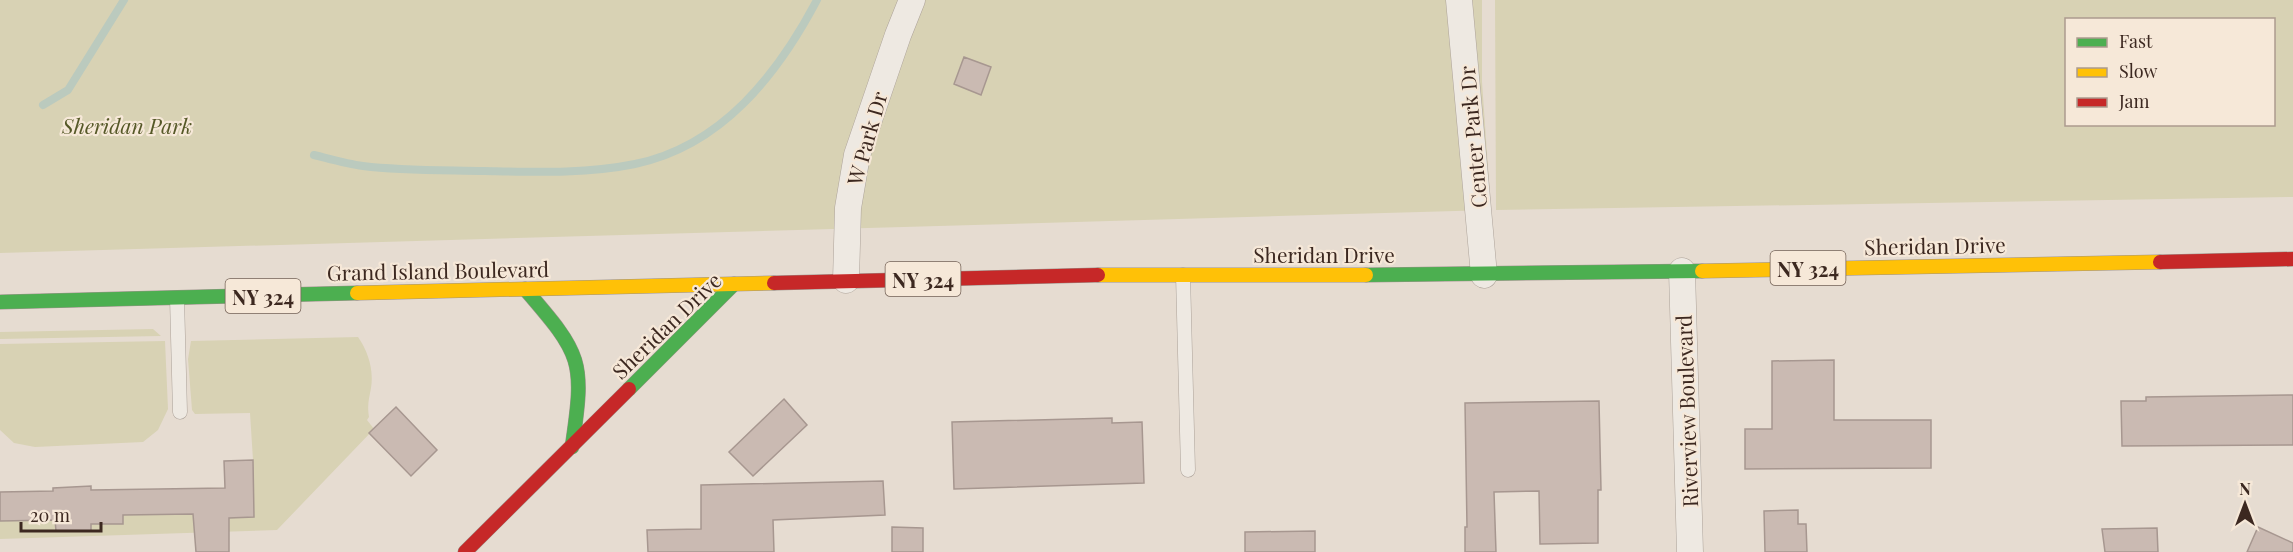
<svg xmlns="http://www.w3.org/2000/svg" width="2293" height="552" font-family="'Playfair Display',serif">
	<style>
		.green { fill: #d8d2b4; fill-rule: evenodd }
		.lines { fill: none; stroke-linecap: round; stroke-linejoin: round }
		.stream { stroke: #bbcabe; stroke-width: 8 }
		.building { fill: #cabab2; stroke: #a79790; stroke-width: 1.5 }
		.lane-casing { stroke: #aca299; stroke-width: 15 }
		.street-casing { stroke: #aca299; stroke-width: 27 }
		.fast-casing { stroke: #9b918a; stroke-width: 15 }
		.slow-casing { stroke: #9b918a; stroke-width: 15 }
		.jam-casing { stroke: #9b918a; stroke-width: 15 }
		.lane { stroke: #eee9e2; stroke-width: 14 }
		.street { stroke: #eee9e2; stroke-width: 26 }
		.fast { stroke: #4caf50; stroke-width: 14 }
		.slow { stroke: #ffc107; stroke-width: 14 }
		.jam { stroke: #c62828; stroke-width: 14 }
		.labels { text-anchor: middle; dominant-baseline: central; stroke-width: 4.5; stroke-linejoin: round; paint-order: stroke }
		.shield { fill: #f6e8d8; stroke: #746257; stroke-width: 1.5 }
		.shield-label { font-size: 20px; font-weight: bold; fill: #3c2820 }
		.park-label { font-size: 21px; font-style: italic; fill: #555827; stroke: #f6e8d8 }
		.street-label { font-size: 21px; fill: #3c2820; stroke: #f6e8d8 }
	</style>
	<rect width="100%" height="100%" fill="#e6dcd1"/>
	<path class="green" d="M 0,0 L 1482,0 L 1482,82 L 1491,210 L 0,253 Z
		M 1495,0 L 2293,0 L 2293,197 L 1496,210 ZM 2066,20 L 2274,20 L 2274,124 L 2066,124 Z
		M 153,329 L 161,336 L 0,339 L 0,332 Z
		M 358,337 C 368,351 374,370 371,388 C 369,399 367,405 369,417 L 367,420 L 374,429 L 277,530 L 0,539 L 0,521 L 55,520 L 56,531 L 90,531 L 91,524 L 123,524 L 123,515 L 193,514 L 194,518 L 254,517 L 253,460 L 250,413 L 195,414 L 192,410 L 188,359 L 191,341 Z
		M 165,341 L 168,409 L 158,430 L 143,442 L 35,447 L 14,443 L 0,430 L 0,344 Z"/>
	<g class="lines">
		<path class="stream" d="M 43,105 L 68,90 L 124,0
			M 314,155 C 330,159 347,164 363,166 C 403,171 445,170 485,171 C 535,172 586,174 635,164 C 722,146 778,74 817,0"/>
	</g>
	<path class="building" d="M 964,57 L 991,67 L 981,95 L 954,84 Z
		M 1834,360 L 1834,420 L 1931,420 L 1931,468 L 1745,469 L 1745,429 L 1772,429 L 1772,361 Z
		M 2293,395 L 2293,445 L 2122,446 L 2121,401 L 2146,401 L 2146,397 Z
		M 784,399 L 807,425 L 753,476 L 729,452 Z
		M 1599,401 L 1601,490 L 1598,490 L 1598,543 L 1540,544 L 1539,491 L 1494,492 L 1496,552 L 1465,552 L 1465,527 L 1467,527 L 1465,403 Z
		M 396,407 L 437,450 L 411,476 L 369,433 Z
		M 1112,418 L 1112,423 L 1142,422 L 1144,483 L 954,489 L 952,422 Z
		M 253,460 L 254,517 L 229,518 L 229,552 L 196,552 L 193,514 L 123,515 L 123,524 L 91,524 L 91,531 L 56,531 L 55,520 L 0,521 L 0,492 L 53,491 L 53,488 L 91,486 L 91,490 L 225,488 L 224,461 Z
		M 883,481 L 885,515 L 773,520 L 774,552 L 648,552 L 647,530 L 701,529 L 701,485 Z
		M 1798,510 L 1798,524 L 1806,524 L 1807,552 L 1765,552 L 1764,511 Z
		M 892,527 L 923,528 L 923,552 L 892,552 Z
		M 2258,527 L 2293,543 L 2293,552 L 2247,552 Z
		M 2157,528 L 2158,552 L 2105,552 L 2102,529 Z
		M 1315,531 L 1315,552 L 1245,552 L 1245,532 Z"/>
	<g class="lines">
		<g class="lane-casing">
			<path id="lane" d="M 1183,275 L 1188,470
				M 177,298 L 180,412"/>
		</g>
		<g class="street-casing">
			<path id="street" d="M 1459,0 L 1484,275
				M 1682,271 L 1690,552
				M 846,280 L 848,208 L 857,155 L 898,35 L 912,0"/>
		</g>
		<g class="fast-casing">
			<path id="fast" d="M 1366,275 L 1702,271
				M 525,289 C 582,355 585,360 572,447
				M 0,302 L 357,293
				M 629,389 L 734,284"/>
		</g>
		<g class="slow-casing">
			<path id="slow" d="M 1702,271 L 2160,262
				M 1098,275 L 1366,275
				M 357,293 L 774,283"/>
		</g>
		<g class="jam-casing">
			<path id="jam" d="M 2160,262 L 2293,259
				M 774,283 L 1098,275
				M 465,552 L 629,389"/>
		</g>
		<use href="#lane" class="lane"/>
		<use href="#street" class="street"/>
		<use href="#fast" class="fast"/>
		<use href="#slow" class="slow"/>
		<use href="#jam" class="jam"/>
	</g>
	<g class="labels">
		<g class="shield">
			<rect x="1770.5" y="251" width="75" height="34" rx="4.5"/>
			<rect x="885.5" y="262" width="75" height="34" rx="4.5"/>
			<rect x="225.5" y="279" width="75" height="34" rx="4.5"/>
		</g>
		<g class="shield-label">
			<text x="1808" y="268">NY 324</text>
			<text x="923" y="279">NY 324</text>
			<text x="263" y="296">NY 324</text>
		</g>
		<g class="park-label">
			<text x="127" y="125">Sheridan Park</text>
		</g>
		<g class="street-label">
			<text transform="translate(1472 137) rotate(-95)">Center Park Dr</text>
			<text transform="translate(866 138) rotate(-74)">W Park Dr</text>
			<text transform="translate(1935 245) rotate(-1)">Sheridan Drive</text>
			<text x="1324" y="254">Sheridan Drive</text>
			<text transform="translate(438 270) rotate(-1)">Grand Island Boulevard</text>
			<text transform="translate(666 325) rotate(-44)">Sheridan Drive</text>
			<text transform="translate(1686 411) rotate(-92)">Riverview Boulevard</text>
		</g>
	</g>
	<rect x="2065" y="18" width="210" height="108" fill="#f6e8d8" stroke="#ac9b8e" stroke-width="1.5"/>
	<rect x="2077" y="38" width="30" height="9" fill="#4caf50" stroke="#ac9b8e" stroke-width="1.5"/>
	<text x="2119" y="48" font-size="18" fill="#3c2820">Fast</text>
	<rect x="2077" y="68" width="30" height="9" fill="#ffc107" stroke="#ac9b8e" stroke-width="1.5"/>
	<text x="2119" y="78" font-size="18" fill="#3c2820">Slow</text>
	<rect x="2077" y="98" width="30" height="9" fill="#c62828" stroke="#ac9b8e" stroke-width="1.5"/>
	<text x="2119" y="108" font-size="18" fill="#3c2820">Jam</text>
	<g transform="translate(2245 504)" stroke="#f6e8d8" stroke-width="4.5" paint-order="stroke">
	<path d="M0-4.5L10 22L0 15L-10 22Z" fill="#3c2820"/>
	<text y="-9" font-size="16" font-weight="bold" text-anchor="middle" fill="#3c2820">N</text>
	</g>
	<path d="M21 522v9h80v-9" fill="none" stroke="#3c2820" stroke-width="3"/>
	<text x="30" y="522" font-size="18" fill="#3c2820" stroke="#f6e8d8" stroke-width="4.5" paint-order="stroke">20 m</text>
</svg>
